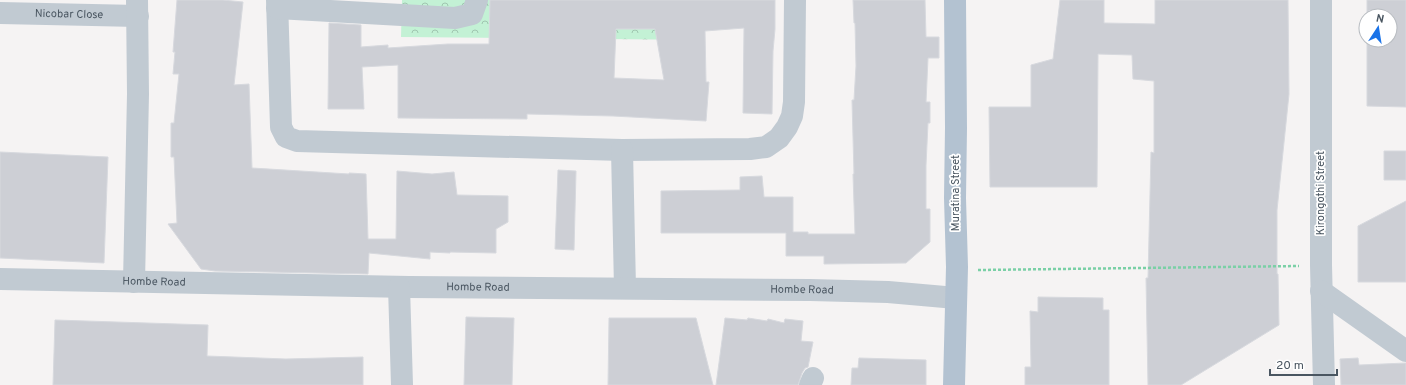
<svg xmlns="http://www.w3.org/2000/svg" width="1406" height="385" font-family="Overpass,sans-serif">
	<style>
		.forest { fill: url(#forest-crowns) }
		.building { fill: #cdcfd5; stroke: #d7d9de; fill-rule: evenodd }
		.lines { fill: none; stroke-linecap: round; stroke-linejoin: round }
		.path { stroke: #7ad0a6; stroke-width: 2.5; stroke-dasharray: 3 2; stroke-linecap: butt }
		.minor { stroke: #c1cad2; stroke-width: 22 }
		.major { stroke: #b3c2d1; stroke-width: 22 }
		.labels { text-anchor: middle; dominant-baseline: central; stroke-width: 3.5; stroke-linejoin: round; paint-order: stroke }
		.street-label { font-size: 11px; fill: #4a5661; stroke: #fff }
	</style>
	<defs>
		<pattern id="forest-crowns" width="20" height="18" patternUnits="userSpaceOnUse"><rect width="20" height="18" fill="#c3f1d5"/><path d="M2 6a3 3 0 1 1 6 0M12 15a3 3 0 1 1 6 0" fill="none" stroke="#a0c6b0"/></pattern>
	</defs>
	<rect width="100%" height="100%" fill="#f5f3f3"/>
	<path class="forest" d="M 402,0 L 705,0 L 705,40 L 401,37 Z"/>
	<path class="building" d="M 177,0 L 223,0 L 243,2 L 234,85 L 249,84 L 252,168 L 349,174 L 349,173 L 366,174 L 368,239 L 396,239 L 397,171 L 432,174 L 454,172 L 457,195 L 508,196 L 508,222 L 496,229 L 496,253 L 450,252 L 450,253 L 430,252 L 430,259 L 369,253 L 368,274 L 215,271 L 201,269 L 168,224 L 177,223 L 174,157 L 171,157 L 171,123 L 174,123 L 179,74 L 173,74 L 175,52 L 173,52 Z
		M 490,0 L 775,0 L 775,29 L 773,51 L 772,114 L 743,113 L 744,28 L 705,31 L 706,82 L 709,82 L 706,121 L 613,116 L 527,114 L 527,119 L 398,118 L 398,65 L 362,67 L 364,109 L 328,109 L 329,23 L 361,25 L 361,47 L 388,45 L 388,48 L 448,44 L 489,44 ZM 616,29 L 655,29 L 664,80 L 614,78 Z
		M 853,0 L 925,0 L 926,37 L 939,37 L 939,58 L 928,58 L 926,102 L 930,102 L 930,123 L 928,123 L 926,165 L 926,209 L 930,209 L 930,242 L 906,263 L 824,264 L 824,256 L 786,256 L 786,233 L 661,233 L 661,191 L 740,190 L 740,177 L 762,176 L 764,197 L 793,197 L 793,232 L 808,232 L 808,234 L 855,234 L 853,174 L 854,174 L 852,100 L 854,100 L 856,66 L 855,23 L 854,23 Z
		M 1060,0 L 1104,0 L 1104,23 L 1155,24 L 1155,0 L 1288,0 L 1289,94 L 1277,210 L 1277,274 L 1278,274 L 1279,325 L 1181,385 L 1148,385 L 1146,278 L 1148,278 L 1151,152 L 1154,153 L 1154,81 L 1133,79 L 1132,55 L 1098,54 L 1097,187 L 990,187 L 989,107 L 1031,107 L 1031,65 L 1053,59 Z
		M 1367,0 L 1406,0 L 1406,107 L 1367,106 L 1367,40 L 1390,40 L 1390,16 L 1367,16 Z
		M 1384,151 L 1406,151 L 1406,180 L 1384,180 Z
		M 0,152 L 108,157 L 104,263 L 0,258 Z
		M 558,170 L 576,171 L 574,250 L 555,249 Z
		M 1406,201 L 1406,282 L 1358,282 L 1358,226 Z
		M 1038,297 L 1103,298 L 1103,310 L 1109,310 L 1109,385 L 1025,385 L 1025,367 L 1031,367 L 1030,311 L 1038,312 Z
		M 466,317 L 514,318 L 512,385 L 464,385 Z
		M 609,318 L 696,318 L 713,385 L 608,385 Z
		M 725,318 L 747,320 L 748,318 L 767,321 L 768,319 L 784,323 L 785,319 L 803,321 L 801,341 L 813,342 L 808,367 L 805,368 L 802,373 L 798,385 L 716,385 Z
		M 55,320 L 208,325 L 207,356 L 286,359 L 363,357 L 363,385 L 53,385 Z
		M 859,358 L 926,360 L 926,385 L 851,385 L 852,368 L 858,368 Z
		M 1358,358 L 1359,365 L 1406,363 L 1406,385 L 1341,385 L 1340,359 Z"/>
	<g class="lines">
		<path class="path" d="M 978,270 L 1299,266"/>
		<g class="minor">
			<path d="M 277,0 L 281,127 L 286,137 L 297,141 L 622,150 L 750,149 L 766,147 L 779,138 L 787,127 L 792,116 L 794,102 L 795,0"/>
			<path d="M 1321,0 L 1321,265 L 1324,385"/>
			<path d="M 277,8 L 455,18 L 472,14 L 477,0"/>
			<path id="s1" d="M 0,13 L 138,16"/>
			<path d="M 622,150 L 625,288"/>
			<path id="s2" d="M 0,279 L 409,287 L 810,290 L 888,292 L 956,298"/>
			<path d="M 134,282 L 138,94 L 137,0"/>
			<path d="M 399,287 L 402,385"/>
			<path d="M 1321,291 L 1406,351"/>
			<path d="M 810,385 L 813,378"/>
		</g>
		<path class="major" d="M 954,385 L 957,267 L 955,198 L 956,128 L 955,0"/>
	</g>
	<g class="labels">
		<g class="street-label">
			<text stroke="none"><textPath href="#s1" startOffset="69">Nicobar Close</textPath></text>
			<text transform="translate(956 193) rotate(-90)">Muratina Street</text>
			<text transform="translate(1321 193) rotate(-90)">Kirongothi Street</text>
			<text stroke="none"><textPath href="#s2" startOffset="154">Hombe Road</textPath></text>
			<text stroke="none"><textPath href="#s2" startOffset="478">Hombe Road</textPath></text>
			<text stroke="none"><textPath href="#s2" startOffset="802">Hombe Road</textPath></text>
		</g>
	</g>
	<g transform="translate(1378 28) rotate(12)"><circle r="19" fill="#ffffff" stroke="#b7bbc0"/>
	<path d="M0-3L7 15L0 10L-7 15Z" fill="#1a73e8"/>
	<text y="-6" font-size="11" font-weight="bold" text-anchor="middle" fill="#4a5661">N</text>
	</g>
	<path d="M1270 369v6h67v-6" fill="none" stroke="#4a5661" stroke-width="2"/>
	<text x="1276" y="369" font-size="12" fill="#4a5661" stroke="#ffffff" stroke-width="3" paint-order="stroke">20 m</text>
</svg>
